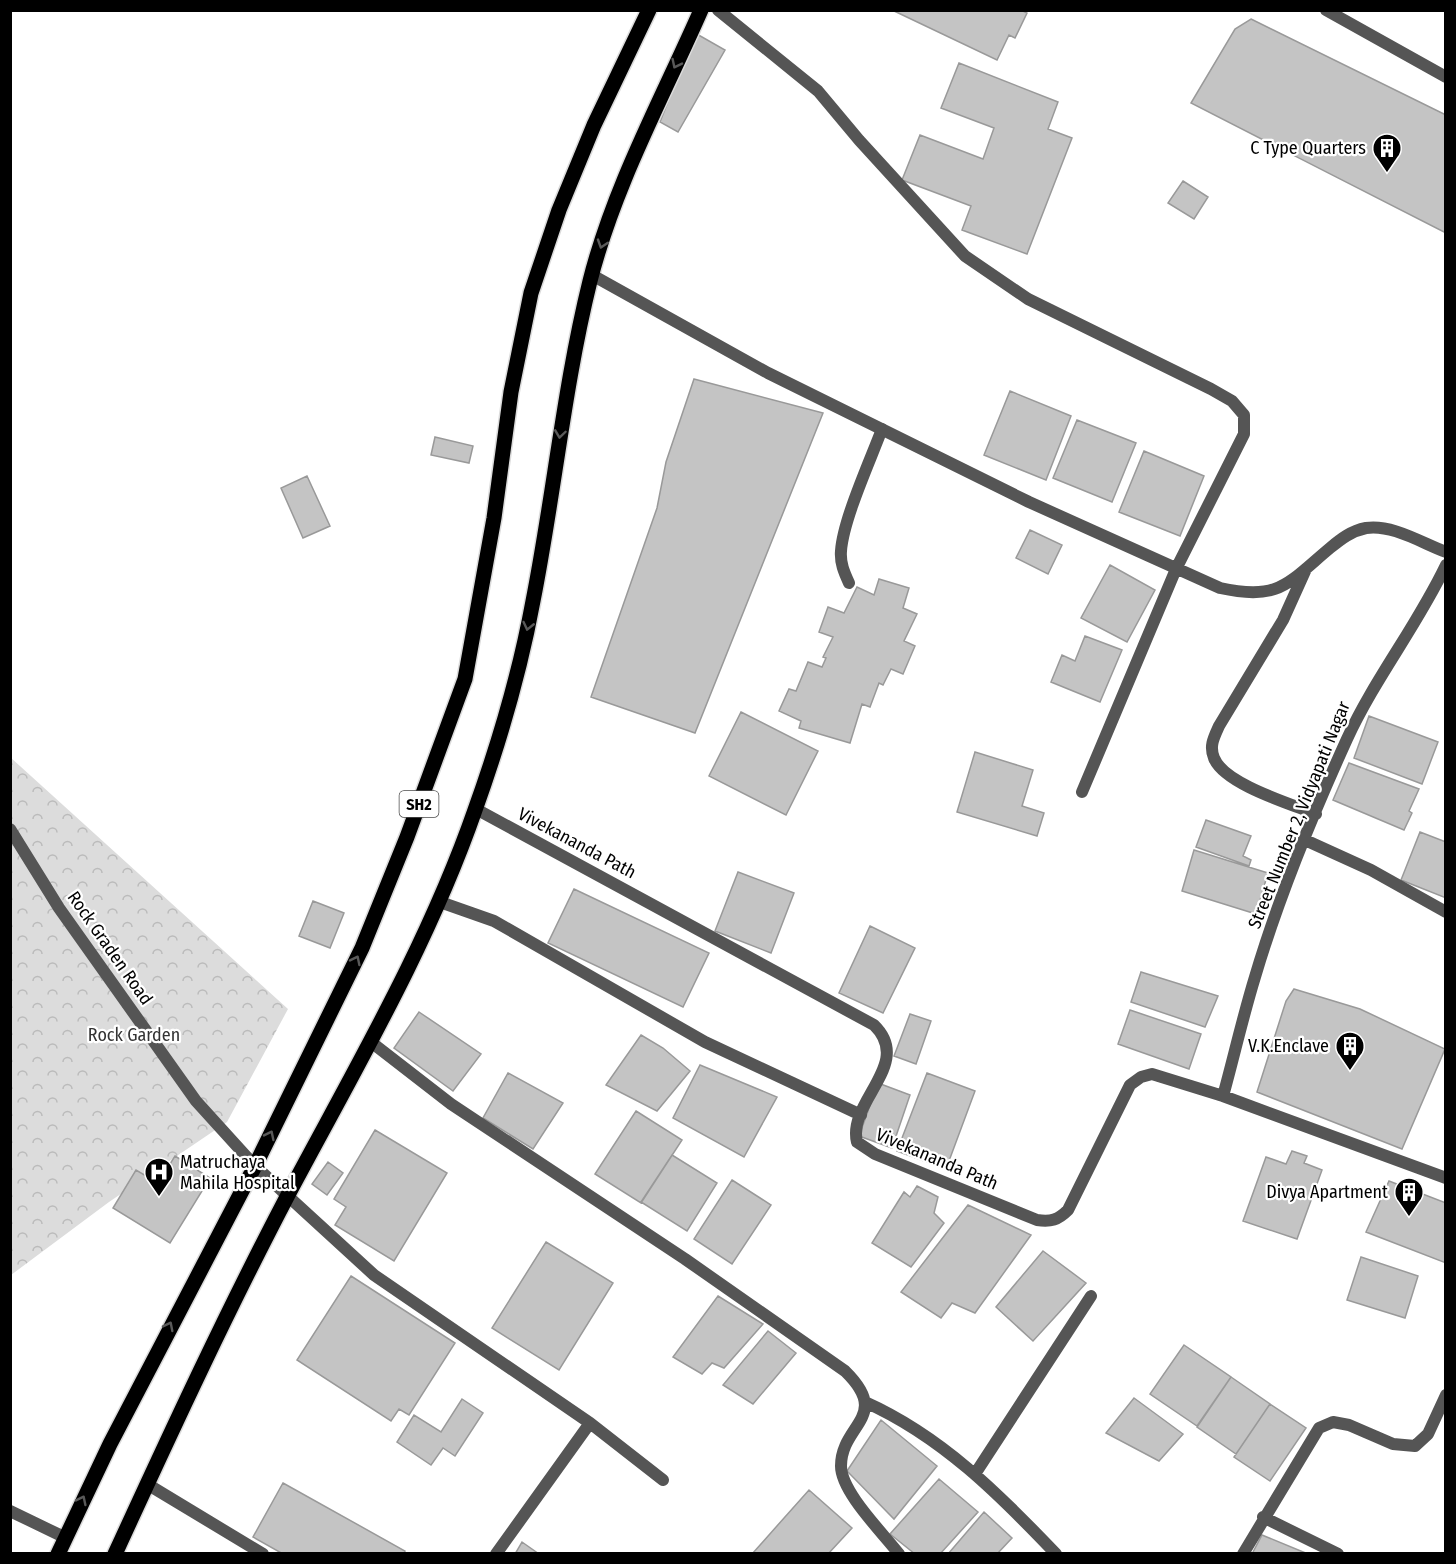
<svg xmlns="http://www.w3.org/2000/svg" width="1456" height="1564" font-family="'Fira Sans Condensed',sans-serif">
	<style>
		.park { fill: url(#park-crowns) }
		.building { fill: #c4c4c4; stroke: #999; stroke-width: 1.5 }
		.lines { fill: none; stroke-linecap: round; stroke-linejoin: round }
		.primary-casing { stroke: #dbdbdb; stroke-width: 18 }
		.lane { stroke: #555; stroke-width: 12 }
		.street { stroke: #555; stroke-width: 12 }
		.primary { stroke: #000; stroke-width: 15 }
		.oneway { stroke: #595959 }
		.labels { text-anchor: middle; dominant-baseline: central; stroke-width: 4.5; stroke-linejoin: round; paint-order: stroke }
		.shield { fill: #fff; stroke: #4c4c4c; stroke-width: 1.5 }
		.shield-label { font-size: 16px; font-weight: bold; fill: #000 }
		.poi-label { font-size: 18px; fill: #000; stroke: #fff; text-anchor: end }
		.street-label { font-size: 18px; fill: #000; stroke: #fff }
		.park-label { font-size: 18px; fill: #333; stroke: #fff }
	</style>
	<defs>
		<pattern id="park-crowns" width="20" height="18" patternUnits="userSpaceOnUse" patternTransform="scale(1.5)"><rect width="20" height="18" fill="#dcdcdc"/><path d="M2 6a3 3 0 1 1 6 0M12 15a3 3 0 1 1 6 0" fill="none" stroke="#bbb"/></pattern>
	</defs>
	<rect width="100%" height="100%" fill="#fff"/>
	<path class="park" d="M 10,757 L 288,1009 L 227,1122 L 109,1202 L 11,1275 Z"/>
	<path class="building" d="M 892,10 L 1021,10 L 1027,13 L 1015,38 L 1009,35 L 997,60 Z
		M 1251,19 L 1446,115 L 1446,233 L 1191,103 L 1235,29 Z
		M 695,33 L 725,50 L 678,132 L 660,122 Z
		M 959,63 L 1058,102 L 1048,129 L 1072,138 L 1027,254 L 962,230 L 971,206 L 902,180 L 920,135 L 983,159 L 994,128 L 941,108 Z
		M 1183,181 L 1208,197 L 1194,219 L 1168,203 Z
		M 694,379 L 823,413 L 695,733 L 591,697 L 657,508 L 666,462 Z
		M 1010,391 L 1071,416 L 1046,480 L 984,455 Z
		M 1077,420 L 1136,443 L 1112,502 L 1053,478 Z
		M 435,437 L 473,446 L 469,463 L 431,455 Z
		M 1144,451 L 1204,476 L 1180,536 L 1119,512 Z
		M 307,476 L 330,526 L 303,538 L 281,488 Z
		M 1030,530 L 1062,545 L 1048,574 L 1016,558 Z
		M 1110,565 L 1155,590 L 1127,642 L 1081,618 Z
		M 879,579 L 909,588 L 903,608 L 917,614 L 904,641 L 915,646 L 903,674 L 891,669 L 883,685 L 879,683 L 870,707 L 862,704 L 850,743 L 799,728 L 801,721 L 779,711 L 789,689 L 796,691 L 808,662 L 822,667 L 826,658 L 823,657 L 833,637 L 819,632 L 828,607 L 844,613 L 857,587 L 874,595 Z
		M 1085,636 L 1122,650 L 1100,702 L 1051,682 L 1062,655 L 1075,661 Z
		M 741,712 L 818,751 L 786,815 L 709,776 Z
		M 1369,716 L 1438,742 L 1422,784 L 1354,758 Z
		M 975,752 L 1033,770 L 1022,806 L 1044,813 L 1037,836 L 957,812 Z
		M 1349,763 L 1419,789 L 1409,811 L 1412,813 L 1404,830 L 1333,800 Z
		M 1206,820 L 1251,836 L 1243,856 L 1251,860 L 1249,866 L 1196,847 Z
		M 1420,832 L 1446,842 L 1446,898 L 1401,880 Z
		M 1194,850 L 1268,873 L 1256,914 L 1182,891 Z
		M 738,872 L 794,893 L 771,953 L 715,931 Z
		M 574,889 L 709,953 L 683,1007 L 548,943 Z
		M 313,901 L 344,913 L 330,948 L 299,936 Z
		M 870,926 L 915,948 L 883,1013 L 839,993 Z
		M 1141,972 L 1218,996 L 1205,1027 L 1131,1002 Z
		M 1294,989 L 1360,1009 L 1445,1049 L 1402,1149 L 1257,1092 L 1286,1001 Z
		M 1130,1010 L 1201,1034 L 1189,1069 L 1118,1044 Z
		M 419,1012 L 481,1054 L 453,1091 L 394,1048 Z
		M 910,1014 L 931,1021 L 916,1064 L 894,1056 Z
		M 641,1035 L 663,1048 L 690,1071 L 657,1111 L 606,1085 Z
		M 700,1065 L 777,1097 L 744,1157 L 673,1118 Z
		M 508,1073 L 563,1103 L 533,1149 L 483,1118 Z
		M 927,1073 L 975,1091 L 946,1169 L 897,1151 Z
		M 878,1083 L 910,1095 L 892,1148 L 859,1136 Z
		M 636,1111 L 682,1140 L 641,1203 L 595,1174 Z
		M 375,1130 L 447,1173 L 394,1261 L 335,1225 L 346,1207 L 334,1199 Z
		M 1292,1151 L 1307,1156 L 1304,1163 L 1322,1170 L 1297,1239 L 1243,1221 L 1266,1157 L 1286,1164 Z
		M 672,1155 L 717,1183 L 687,1231 L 641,1202 Z
		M 175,1156 L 210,1178 L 170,1243 L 113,1208 L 136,1170 L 158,1183 Z
		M 328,1162 L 343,1173 L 327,1195 L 312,1184 Z
		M 732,1180 L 771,1205 L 732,1264 L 694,1239 Z
		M 1389,1181 L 1446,1203 L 1446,1263 L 1366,1232 Z
		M 917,1186 L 938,1197 L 934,1213 L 944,1223 L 911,1267 L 872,1243 L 904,1192 L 910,1197 Z
		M 968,1205 L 1031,1235 L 975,1313 L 952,1303 L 941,1318 L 901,1292 Z
		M 546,1242 L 613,1283 L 559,1370 L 492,1328 Z
		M 1043,1251 L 1086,1283 L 1033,1341 L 996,1307 Z
		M 1361,1257 L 1418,1276 L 1405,1318 L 1347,1300 Z
		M 351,1276 L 455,1343 L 409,1415 L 399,1409 L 391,1421 L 297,1360 Z
		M 718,1296 L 763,1324 L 724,1368 L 712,1363 L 702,1374 L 673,1357 Z
		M 768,1331 L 796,1353 L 753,1404 L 723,1385 Z
		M 1184,1345 L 1231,1377 L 1197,1426 L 1150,1394 Z
		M 1231,1377 L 1270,1404 L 1236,1454 L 1197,1427 Z
		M 1134,1398 L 1183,1434 L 1159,1461 L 1106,1433 Z
		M 462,1399 L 483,1413 L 455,1456 L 443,1448 L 431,1465 L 397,1442 L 414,1415 L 441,1432 Z
		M 1270,1404 L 1306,1428 L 1270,1481 L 1234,1457 Z
		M 881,1420 L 937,1466 L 894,1519 L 847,1471 Z
		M 939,1479 L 978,1512 L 940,1554 L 915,1554 L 890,1534 Z
		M 283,1483 L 405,1551 L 404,1554 L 283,1554 L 253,1537 Z
		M 809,1490 L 852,1528 L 828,1554 L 752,1554 Z
		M 984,1512 L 1012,1538 L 997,1554 L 948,1554 Z
		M 1262,1535 L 1308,1554 L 1252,1554 Z
		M 522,1542 L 539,1554 L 515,1554 Z"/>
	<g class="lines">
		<g class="primary-casing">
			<path id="primary" d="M 58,1554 L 110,1444 L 255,1166 L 362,948 L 407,837 L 465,679 L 494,518 L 511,392 L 531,293 L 559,210 L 594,125 L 649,10
				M 115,1554 C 171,1432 227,1311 289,1193 C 356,1067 428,945 475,810 C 499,743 520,672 533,601 C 554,495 564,386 590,281 C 614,186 662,99 701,10"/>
		</g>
		<path class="lane" d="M 849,583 C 844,572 840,563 841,551 C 843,520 870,461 882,429"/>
		<path class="street" d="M 718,10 L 818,91 L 859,140 L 965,256 L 1028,299 L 1211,389 L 1232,401 L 1244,415 L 1244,434 L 1176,569 L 1082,792
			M 1326,10 L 1446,77
			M 592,275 L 768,373 L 1029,502 L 1220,588 C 1279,601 1287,584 1330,548 C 1341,539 1351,531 1366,528 C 1392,524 1422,543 1446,552
			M 1306,569 L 1283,620 L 1219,726 C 1214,737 1209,746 1214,758 C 1224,784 1291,804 1316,814
			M 476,809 L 874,1025 C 914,1064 847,1101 857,1142 L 875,1154 L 1037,1220 C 1051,1222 1058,1220 1068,1210 L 1130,1085 L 1141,1077 L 1152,1074 L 1223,1096 L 1446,1178
			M 10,829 L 59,908 L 196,1101 L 255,1166 L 374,1275 L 590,1423 L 663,1480
			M 1305,840 L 1371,870 L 1446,912
			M 440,902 L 494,921 L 705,1042 L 861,1115
			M 371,1042 L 451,1104 L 685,1259 L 845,1371 C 892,1417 841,1424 841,1466 C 841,1492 883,1533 899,1554
			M 1223,1096 C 1234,1056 1243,1016 1255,977 C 1279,896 1312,816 1347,739 C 1375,678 1417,626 1446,565
			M 865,1402 C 941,1436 999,1494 1056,1554
			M 975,1474 L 1091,1296
			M 147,1484 L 263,1554
			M 10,1511 L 64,1537
			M 1263,1517 L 1338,1554
			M 496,1554 L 590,1423
			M 1243,1554 L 1319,1428 L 1333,1422 L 1349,1425 L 1393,1444 L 1415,1446 L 1428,1434 L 1446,1395"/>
		<use href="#primary" class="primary"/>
	</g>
	<defs><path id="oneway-chevron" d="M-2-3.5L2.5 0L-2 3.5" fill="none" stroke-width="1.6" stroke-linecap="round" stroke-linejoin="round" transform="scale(1.5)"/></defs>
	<g class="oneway">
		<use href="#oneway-chevron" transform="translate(676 64) rotate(116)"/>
		<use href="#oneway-chevron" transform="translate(602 244) rotate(108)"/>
		<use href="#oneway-chevron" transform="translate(560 434) rotate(98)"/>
		<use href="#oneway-chevron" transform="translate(528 626) rotate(103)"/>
		<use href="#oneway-chevron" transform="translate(356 960) rotate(-64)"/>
		<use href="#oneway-chevron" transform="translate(270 1135) rotate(-64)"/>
		<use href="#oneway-chevron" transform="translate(169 1326) rotate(-63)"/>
		<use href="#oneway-chevron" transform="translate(82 1500) rotate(-64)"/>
	</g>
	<defs>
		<g id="building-pin" transform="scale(1.5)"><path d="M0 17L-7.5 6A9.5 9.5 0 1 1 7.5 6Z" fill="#000" stroke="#fff"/><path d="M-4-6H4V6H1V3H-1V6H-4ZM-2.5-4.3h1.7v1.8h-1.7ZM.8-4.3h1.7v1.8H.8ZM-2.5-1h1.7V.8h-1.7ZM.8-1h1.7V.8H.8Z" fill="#fff"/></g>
		<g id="hospital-pin" transform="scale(1.5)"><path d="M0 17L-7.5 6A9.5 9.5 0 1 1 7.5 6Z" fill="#000" stroke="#fff"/><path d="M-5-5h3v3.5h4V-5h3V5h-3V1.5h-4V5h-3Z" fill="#fff"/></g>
	</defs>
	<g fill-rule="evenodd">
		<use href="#building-pin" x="1387" y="148"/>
		<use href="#building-pin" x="1350" y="1046"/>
		<use href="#hospital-pin" x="159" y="1172"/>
		<use href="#building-pin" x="1409" y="1192"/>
	</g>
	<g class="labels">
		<rect class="shield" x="399.5" y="791" width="39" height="26" rx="4.5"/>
		<g class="shield-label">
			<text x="419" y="804">SH2</text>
		</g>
		<g class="poi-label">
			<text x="1366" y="148">C Type Quarters</text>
			<text x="1329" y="1046">V.K.Enclave</text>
			<text x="180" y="1162" text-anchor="start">Matruchaya<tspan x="180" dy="21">Mahila Hospital</tspan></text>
			<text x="1388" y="1192">Divya Apartment</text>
		</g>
		<g class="street-label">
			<text transform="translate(1299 815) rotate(-68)">Street Number 2, Vidyapati Nagar</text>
			<text transform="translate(577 843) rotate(28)">Vivekananda Path</text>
			<text transform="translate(110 948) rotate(55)">Rock Graden Road</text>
			<text transform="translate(937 1159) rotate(23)">Vivekananda Path</text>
		</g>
		<g class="park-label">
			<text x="134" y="1035">Rock Garden</text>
		</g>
	</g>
	<rect width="1456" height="1564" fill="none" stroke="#000000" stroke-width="24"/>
</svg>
